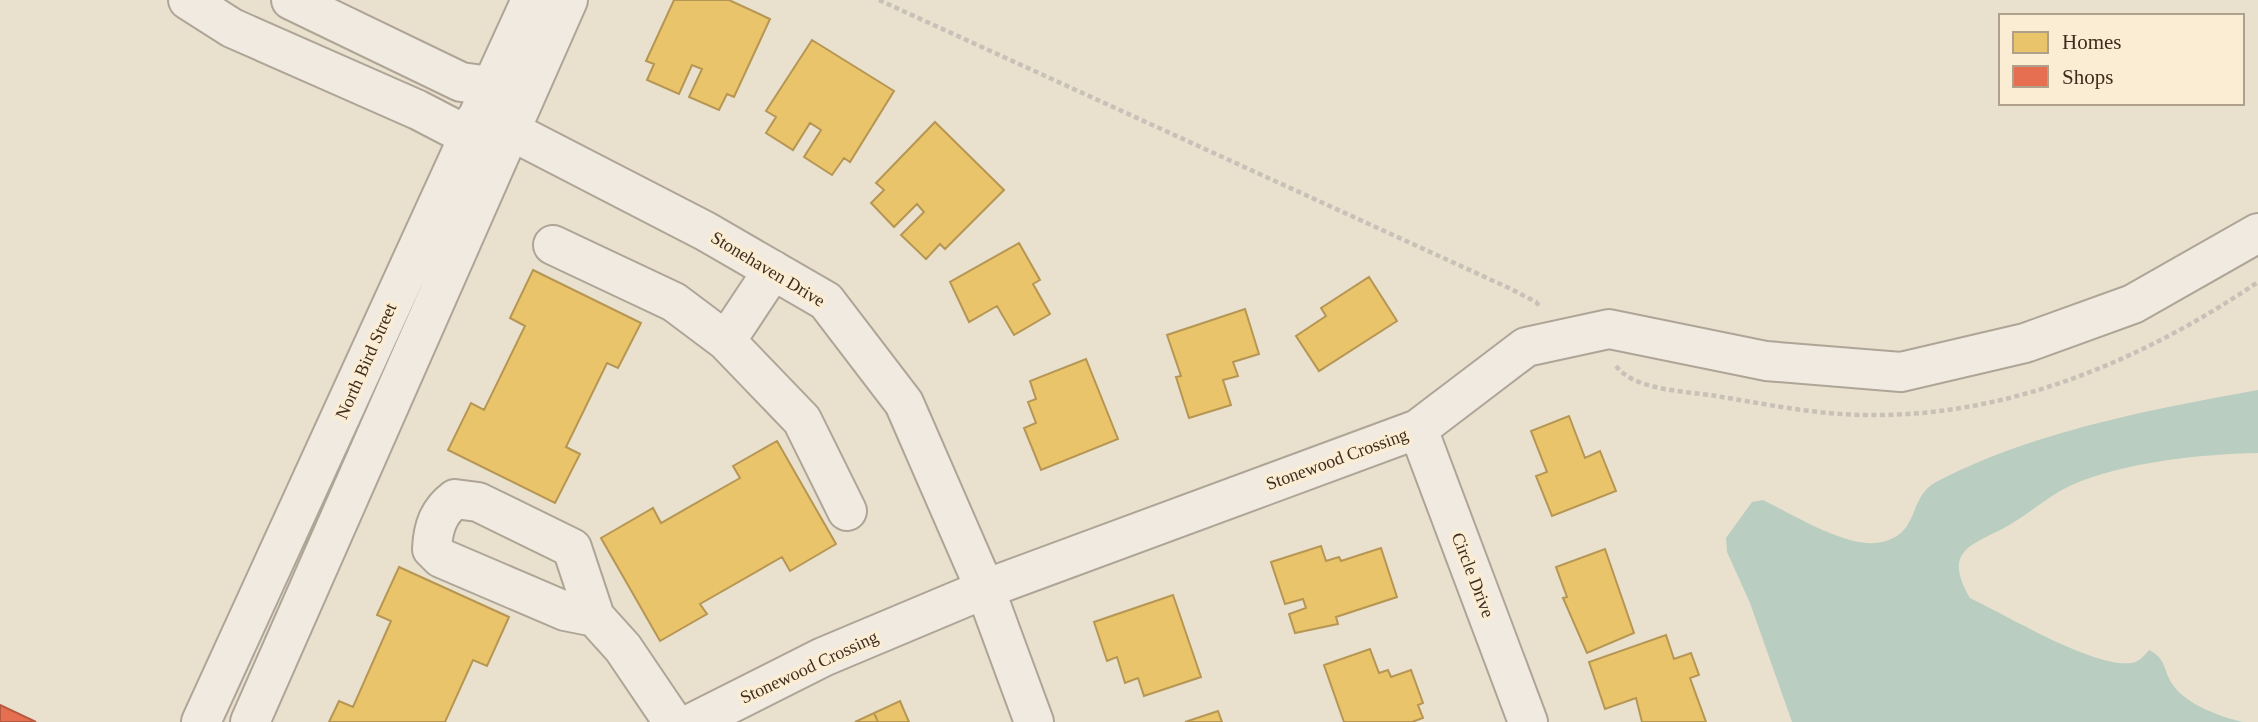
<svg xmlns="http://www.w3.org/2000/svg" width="2258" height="722" font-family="'Times New Roman',serif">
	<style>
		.water { fill: #b9cec1 }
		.homes { fill: #e9c46a; stroke: #b69653; stroke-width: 2 }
		.shops { fill: #e76f51; stroke: #b55b41; stroke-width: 2 }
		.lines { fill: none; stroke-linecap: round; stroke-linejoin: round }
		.minor-casing { stroke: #aea597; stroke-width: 42 }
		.path { stroke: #c9c1b7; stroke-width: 4.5; stroke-dasharray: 5 3.5; stroke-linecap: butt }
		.minor { stroke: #f0eae1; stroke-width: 38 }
		.labels { text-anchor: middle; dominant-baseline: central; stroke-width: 7; stroke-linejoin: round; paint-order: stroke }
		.street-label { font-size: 18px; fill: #3f2c1d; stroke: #faedd4 }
	</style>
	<rect width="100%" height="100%" fill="#e9e0ce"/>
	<path class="water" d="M 2258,390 L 2258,453 C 2201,454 2110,463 2060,491 C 2043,501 2028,514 2011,524 C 1976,545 1940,547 1970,598 C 2006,615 2094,668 2131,663 C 2139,662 2144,656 2149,650 C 2167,659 2163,671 2173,685 C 2187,705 2221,717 2243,722 L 1792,722 L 1750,603 L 1727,552 L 1726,538 L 1752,502 L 1763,500 C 1792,514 1849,550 1882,542 C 1921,533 1907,498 1936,482 C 2030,432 2153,409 2258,390 Z"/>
	<path class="homes" d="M 674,0 L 729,0 L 770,19 L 734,97 L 727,94 L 719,110 L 689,97 L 702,69 L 692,65 L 679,94 L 647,80 L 654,64 L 646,61 Z
		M 812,40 L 894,91 L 850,162 L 844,158 L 832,175 L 804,157 L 821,130 L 810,123 L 793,150 L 766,133 L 776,117 L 766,111 Z
		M 935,122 L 1004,190 L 945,249 L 940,244 L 926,259 L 901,235 L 924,212 L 917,204 L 894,227 L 871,203 L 884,190 L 876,183 Z
		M 1019,243 L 1040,280 L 1033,284 L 1050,314 L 1014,335 L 997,306 L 969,322 L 950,282 Z
		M 533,270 L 641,323 L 618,368 L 607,363 L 566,447 L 580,454 L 555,503 L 448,450 L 471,403 L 484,410 L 525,326 L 510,318 Z
		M 1369,277 L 1397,321 L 1319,371 L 1296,336 L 1326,316 L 1321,308 Z
		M 1245,309 L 1259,354 L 1233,362 L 1238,376 L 1223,380 L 1231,405 L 1189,418 L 1176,377 L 1181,376 L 1167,335 Z
		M 1086,359 L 1118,439 L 1041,470 L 1024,428 L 1036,423 L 1028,402 L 1036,399 L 1030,381 Z
		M 1569,416 L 1585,458 L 1600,451 L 1616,491 L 1552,516 L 1536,476 L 1547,472 L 1531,431 Z
		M 777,441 L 836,544 L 790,571 L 782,557 L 700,604 L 707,614 L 660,641 L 601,538 L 653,508 L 661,523 L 740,478 L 733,466 Z
		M 1321,546 L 1326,561 L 1339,557 L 1341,561 L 1381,548 L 1397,597 L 1336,617 L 1338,624 L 1295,633 L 1289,614 L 1306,608 L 1303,599 L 1285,604 L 1271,562 Z
		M 1605,549 L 1634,633 L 1587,653 L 1563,598 L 1567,597 L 1556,567 Z
		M 399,567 L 509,617 L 487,666 L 473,660 L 445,722 L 329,722 L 339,701 L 353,707 L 391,621 L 377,615 Z
		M 1173,595 L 1201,677 L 1144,696 L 1138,678 L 1125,683 L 1117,657 L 1107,661 L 1094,622 Z
		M 1666,635 L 1674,659 L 1691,653 L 1699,675 L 1690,678 L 1706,722 L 1642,722 L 1636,698 L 1605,709 L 1589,662 Z
		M 1370,649 L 1379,673 L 1388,670 L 1391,677 L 1411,670 L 1423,703 L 1418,705 L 1423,718 L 1412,722 L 1344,722 L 1324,665 Z
		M 900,701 L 909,722 L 878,722 L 874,713 Z
		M 1218,711 L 1222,722 L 1185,722 Z
		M 874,713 L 878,722 L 855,722 Z"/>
	<path class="shops" d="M 0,705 L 36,722 L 0,722 Z"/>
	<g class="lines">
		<g class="minor-casing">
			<path id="minor" d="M 188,0 L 232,28 L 418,110 L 468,136
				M 291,0 L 461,82 L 490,86
				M 475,120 L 511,131 L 705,231 L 826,301 L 904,403 L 985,589 L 1034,722
				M 553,245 L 674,302 L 726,341 L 802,420 L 847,511
				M 726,341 L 773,270
				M 1418,429 L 1528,722
				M 595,617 L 565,611 L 441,558 L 432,549 C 433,528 438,512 455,499 L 478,502 L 572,548 L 595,617 L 623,648 L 673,722
				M 201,722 L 531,0
				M 250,722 L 568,0
				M 694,722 L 823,657 L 985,589 L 1418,429 L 1526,347 L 1609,329 L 1766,361 L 1901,372 L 2025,343 L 2133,304 L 2258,233"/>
		</g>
		<path class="path" d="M 879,0 L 1509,288 L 1536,302 L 1541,308
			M 1616,366 C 1635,391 1687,391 1716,396 C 1765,404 1818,415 1868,415 C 2009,417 2143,360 2258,282"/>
		<use href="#minor" class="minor"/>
	</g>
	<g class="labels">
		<g class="street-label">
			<text transform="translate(768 269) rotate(31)">Stonehaven Drive</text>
			<text transform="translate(366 361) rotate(-66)">North Bird Street</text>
			<text transform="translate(1337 459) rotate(-20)">Stonewood Crossing</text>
			<text transform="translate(1473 575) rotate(69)">Circle Drive</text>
			<text transform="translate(809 667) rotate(-25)">Stonewood Crossing</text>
		</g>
	</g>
	<rect x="1999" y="14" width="245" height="91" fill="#faedd4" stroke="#afa08b" stroke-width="2"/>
	<rect x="2013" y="32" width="35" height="21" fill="#e9c46a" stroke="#afa08b" stroke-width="2"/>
	<text x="2062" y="49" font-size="21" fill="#3f2c1d">Homes</text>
	<rect x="2013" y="66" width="35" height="21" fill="#e76f51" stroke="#afa08b" stroke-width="2"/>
	<text x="2062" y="84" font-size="21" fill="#3f2c1d">Shops</text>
</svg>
